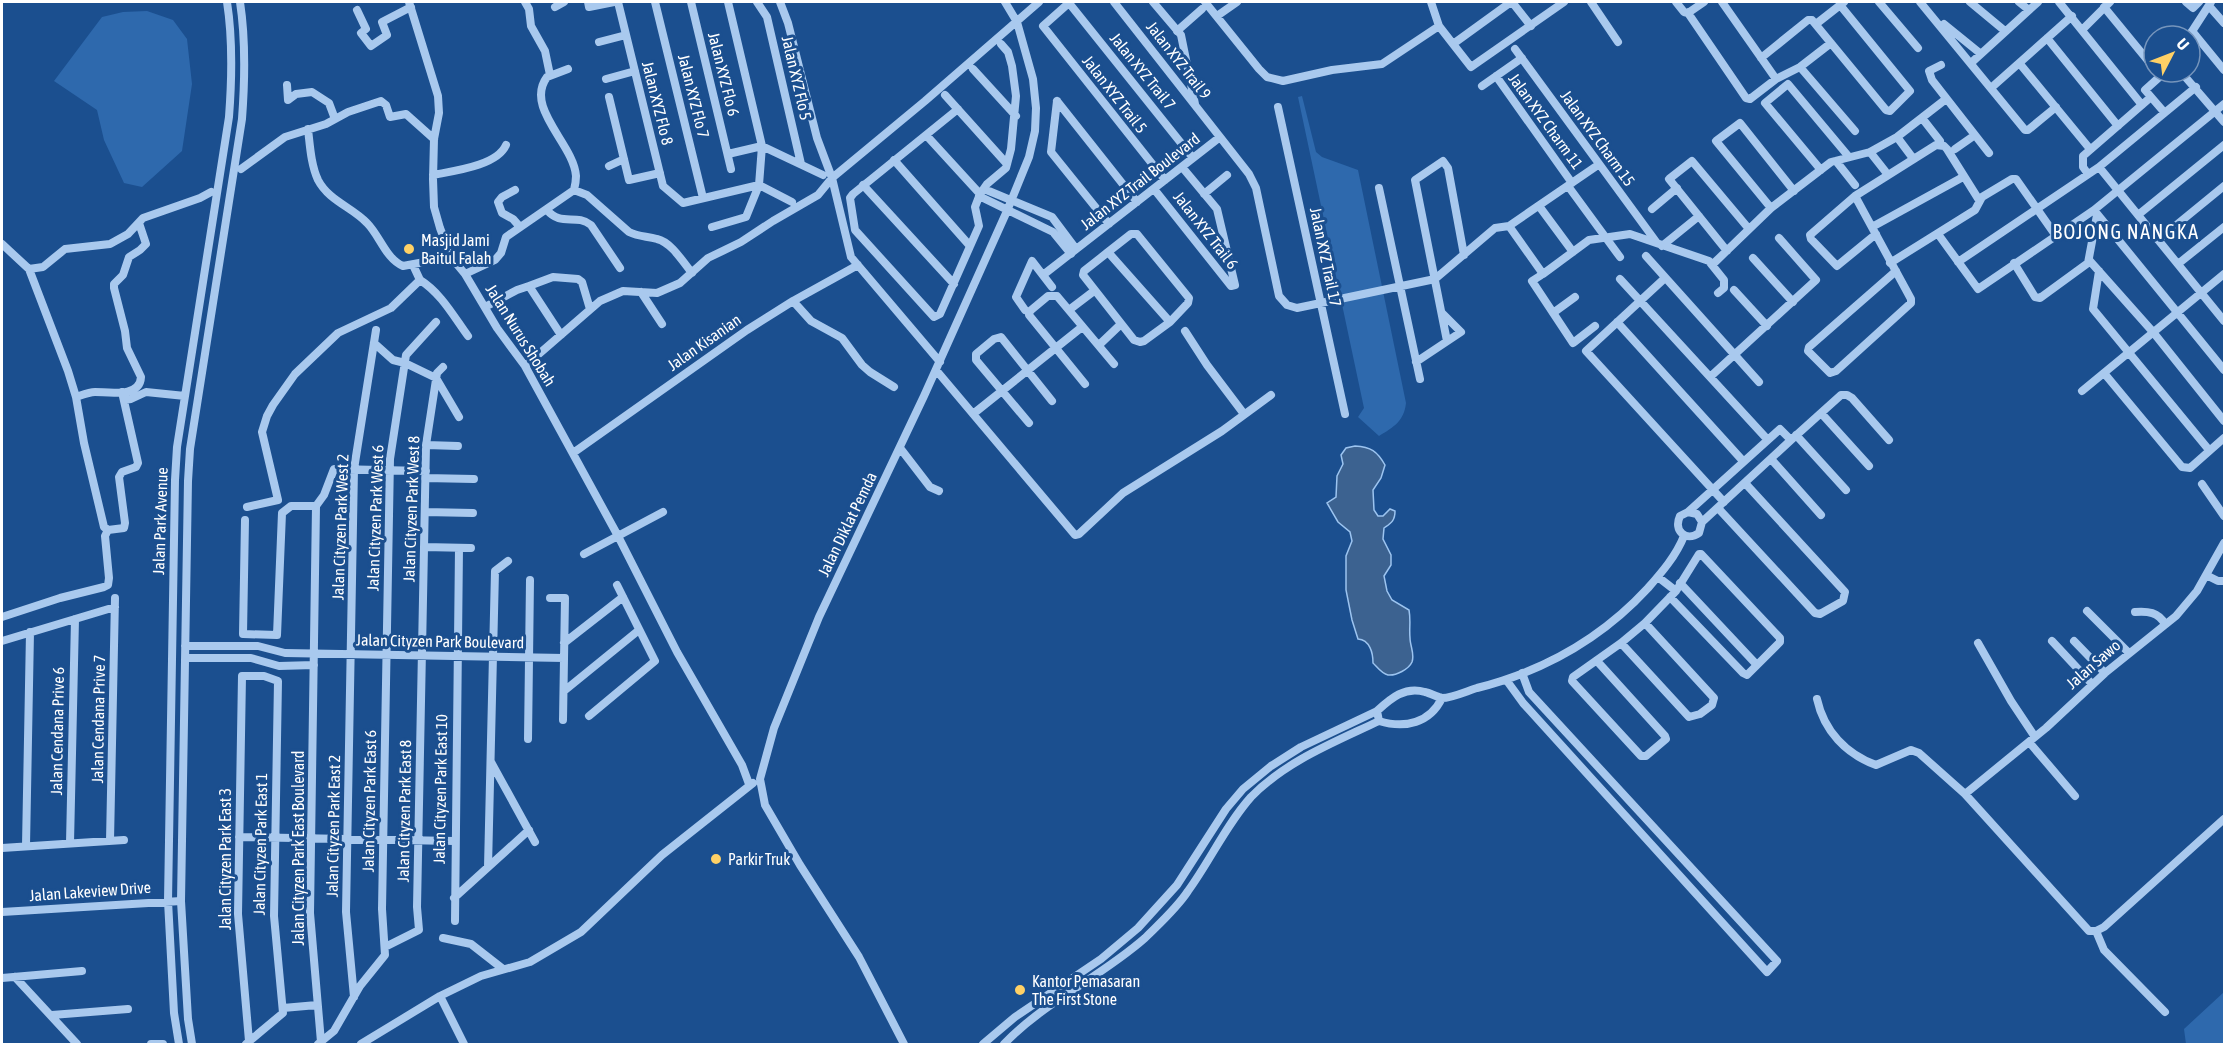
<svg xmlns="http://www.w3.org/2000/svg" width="2226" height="1046" font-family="'Asap Condensed',sans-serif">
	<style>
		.green { fill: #2e69ad }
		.water { fill: #3c6290; stroke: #9cc4f0; stroke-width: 1.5 }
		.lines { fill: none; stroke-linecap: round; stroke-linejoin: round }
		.minor { stroke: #a9c9ee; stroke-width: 8 }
		.poi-dot { fill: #ffd166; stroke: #1b4f8f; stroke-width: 2 }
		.labels { text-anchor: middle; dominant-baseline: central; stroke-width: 6; stroke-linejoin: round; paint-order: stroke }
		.street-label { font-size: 16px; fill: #fff; stroke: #1b4f8f }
		.poi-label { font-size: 16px; fill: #fff; stroke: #1b4f8f; text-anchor: start }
		.quarter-label { font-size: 20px; letter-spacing: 1.5px; fill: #fff; stroke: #1b4f8f }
	</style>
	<rect width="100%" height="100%" fill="#1b4f8f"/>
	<path class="green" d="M 147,11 L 173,20 L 187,39 L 192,84 L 182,151 L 142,187 L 124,183 L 104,140 L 97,110 L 54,81 L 102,17 L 123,12 Z
		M 1302,96 L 1316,152 L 1322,157 L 1358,170 L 1406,403 C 1404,421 1394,427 1379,436 L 1358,417 L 1364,408 L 1298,97 Z
		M 2224,992 L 2224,1044 L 2186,1044 L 2184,1029 Z"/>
	<path class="water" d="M 1355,446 C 1371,447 1377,451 1385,465 L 1381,478 L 1373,490 L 1374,510 L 1378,516 L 1383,516 L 1390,509 L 1395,511 C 1395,521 1391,523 1384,528 L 1383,539 L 1391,555 L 1391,565 L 1384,576 L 1387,591 L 1392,600 L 1409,610 C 1411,621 1409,628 1410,638 C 1410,646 1415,654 1412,662 C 1409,669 1396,676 1388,675 C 1382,674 1377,667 1373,663 C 1373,653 1370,640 1358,639 L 1352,620 L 1346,590 L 1346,556 L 1352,541 L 1350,532 L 1338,522 L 1327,503 L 1336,497 L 1337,476 L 1343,464 L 1341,455 L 1346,448 Z"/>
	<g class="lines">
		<path class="minor" d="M 409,2 L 438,96 L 439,113 L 434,139 L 433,179 L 434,207 L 440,228 L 451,257 L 465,274 L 497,328 L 525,366 L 618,536 L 677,652 L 742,765 L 749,784
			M 525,2 L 529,9 L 531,26 L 545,51 L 550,75
			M 588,2 L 589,7 L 614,2
			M 618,2 L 663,186 L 683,203 L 759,185 L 792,202
			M 655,2 L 703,198
			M 691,2 L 731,169
			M 757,2 L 767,17 L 801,164
			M 780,2 L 788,23 L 817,138 L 832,178 L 851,257 L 940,362
			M 1070,2 L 1043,26 L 1165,180
			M 1114,2 L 1220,137
			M 1153,2 L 1181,35 L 1195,104
			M 1205,2 L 1259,69 L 1267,77 L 1283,81 L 1332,70 L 1382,64 L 1439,26
			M 1431,2 L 1439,26 L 1453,44
			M 1511,2 L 1453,44 L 1471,67 L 1564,2
			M 1512,2 L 1531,26
			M 1591,2 L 1618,42
			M 1676,2 L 1684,12 L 1688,13 L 1746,98 L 1750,99 L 1776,79
			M 1722,2 L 1776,79 L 1800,67 L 1831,43
			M 1879,2 L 1918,48
			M 1920,2 L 2025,130 L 2028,130 L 2056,107
			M 1970,2 L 2005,31
			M 2019,2 L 2029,10
			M 2059,2 L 2142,105
			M 2186,2 L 2193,8 L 2199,2
			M 1069,3 L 1193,158
			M 2209,6 L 2224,23
			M 555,7 L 564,2
			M 2104,7 L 2154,68
			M 357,10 L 366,29 L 361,33 L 371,46 L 387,35 L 382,22 L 411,7
			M 1688,13 L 1704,2
			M 1217,16 L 1237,2
			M 1816,24 L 1844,2
			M 1944,24 L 1981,54
			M 2082,30 L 2110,2
			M 1177,31 L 1202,9
			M 2192,31 L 2224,70
			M 2189,36 L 2211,2
			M 2047,38 L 2118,126
			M 599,42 L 626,35
			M 1515,49 L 1657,243
			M 1761,58 L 1808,20 L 1812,20 L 1886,110 L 1890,111 L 1910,91 L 1840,5
			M 1971,63 L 2038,2
			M 2020,64 L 2090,149
			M 1941,65 L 1929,71 L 1932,80 L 1989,153
			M 1800,67 L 1855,131
			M 568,69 L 547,77 C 524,108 574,144 576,176 C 576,181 575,186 574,190
			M 973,69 L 1016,116
			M 2181,72 L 2224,122
			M 1496,76 L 1572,183
			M 606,79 L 635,71
			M 287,85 L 288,100 L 296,94 L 312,92 L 329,103 L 335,119
			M 1482,86 L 1522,58
			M 1991,88 L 2072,16
			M 945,95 L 1007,164
			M 609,97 L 629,180 L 660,173
			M 1057,101 L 1051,152 L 1109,224
			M 1057,101 L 1137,202
			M 2224,104 L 2094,210 L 2224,370
			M 1278,107 L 1345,414
			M 958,109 L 853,194 L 850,198 L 855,230 L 934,317 L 940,314 L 979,226 L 975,207 L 980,194 L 987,184 L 1006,168 L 1011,149 L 1016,96 L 1012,66 L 1008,52 L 1001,44
			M 2164,112 L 2145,90 L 2165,72
			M 1922,118 L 1940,141
			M 308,129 C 310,146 311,165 318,180 C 329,201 352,207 367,223 C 380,236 386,259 403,266 L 451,257
			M 926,135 L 980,194
			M 1897,137 L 1912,157
			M 1955,149 L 1975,135
			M 1870,152 L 1885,171
			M 728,154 L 762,146 L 823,175
			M 894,160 L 970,246
			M 1836,161 L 1855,185
			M 609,166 L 624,159
			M 1182,167 L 1217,209 L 1235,285
			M 2099,167 L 2224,321
			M 241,169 L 285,137 L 326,124 L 348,112 L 381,101 L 386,105 L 390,117 L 406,114 L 434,139
			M 1821,170 L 1765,103 L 1788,84 L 1849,157
			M 2088,174 L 2083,167 L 2083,156 L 2151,97
			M 433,175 C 453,171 497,166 506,145
			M 863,185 L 954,284
			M 1568,186 L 1620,257
			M 1379,188 L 1420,379
			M 984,189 L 1052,217 L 1076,249
			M 1154,189 L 1231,286 L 1235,285
			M 515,190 L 502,197 L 498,202 L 502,213 L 513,219 L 520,227
			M 1204,194 L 1227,175
			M 979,196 L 1053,232 L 1071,254
			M 1855,196 L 1911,299 L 1911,303 L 1836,371 L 1830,373 L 1808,351 L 1809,347 L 1896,271
			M 1539,206 L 1573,252
			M 1771,208 L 1716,141 L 1740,123 L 1794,191
			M 1652,209 L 1677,188
			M 547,210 C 561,227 576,213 591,225 L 620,268
			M 2138,215 L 2224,145
			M 1509,226 L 1598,165
			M 712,227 L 746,217 L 759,185 L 762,146 L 728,2
			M 1872,227 L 1963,177
			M 1876,234 L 1837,266 L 1811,239 L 1810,235 L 1855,196 L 1936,145 L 1944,146 L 1947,149 L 1979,200
			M 1938,234 L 1978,289 L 2094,210
			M 2158,240 L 2224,186
			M 2,244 L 29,269 L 68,371 L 76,397 L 84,443 L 104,527 L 108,530 L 105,536 L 109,578 L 108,585 L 104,587 L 60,598 L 2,617
			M 1662,246 L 1699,216
			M 1727,251 L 1669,179 L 1692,161 L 1749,229
			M 1108,252 L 1170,322 L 1144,341 L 1140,342 L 1134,340 L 1083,275 L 1084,271 Z
			M 1108,252 L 1131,234 L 1137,234 L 1189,298 L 1188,303 L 1170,322
			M 1646,256 L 1759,382
			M 1753,258 L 1793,302
			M 2089,260 L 2153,332 L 2224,421
			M 1958,262 L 2099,167 L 2196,87
			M 1890,263 L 1975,210 L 1982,197 L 2012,179 L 2016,179 L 2056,236
			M 2014,263 L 2035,297 L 2040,298 L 2088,263 L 2097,215
			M 2178,264 L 2224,227
			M 1712,265 L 1724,280 L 1724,288 L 1718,293
			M 29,269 L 43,267 L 65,249 L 110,244 L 128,234 L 143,218 L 200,198 L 211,192
			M 2099,271 L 2093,309 L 2209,450
			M 465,274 L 495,260 L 501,253 L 506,237 L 574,190 L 587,195 L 629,232 C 639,237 647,236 657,239 C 671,242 683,262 692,273
			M 1543,274 L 1532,281 L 1573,343 L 1595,326
			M 1043,275 L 1220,137 L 1249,174 L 1256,188 L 1279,296 L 1287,305 L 1297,308 L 1435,279 L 1495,228 L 1509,226 L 1543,274 L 1589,240 L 1630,234 L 1709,261 L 1712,265 L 1771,208 L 1831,162 L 1870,152 L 1897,137 L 1946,99
			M 1665,278 L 1586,351 L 1724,502
			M 1620,279 L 1767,439
			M 420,280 C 441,293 454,317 468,336
			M 529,286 L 553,277 L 578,279 L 582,282 L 590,309
			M 1734,290 L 1767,326
			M 641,292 L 662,324
			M 793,301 L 811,321 L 842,338 L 862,365 L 870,372 L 894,387
			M 485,307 L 517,290 L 529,286 L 561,335
			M 1025,310 L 1016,297 L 1032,261 L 1052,287
			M 1069,310 L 1094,291
			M 1553,313 L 1575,297
			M 1617,322 L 1743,461
			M 1185,331 L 1207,365 L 1244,414
			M 1447,341 L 1415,180 L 1443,161 L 1448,168 L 1464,255
			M 374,343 L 393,360 L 405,363 L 436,378 L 459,417
			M 1099,345 L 1121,324
			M 1416,362 L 1461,332 L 1442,313
			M 525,366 L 600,301 L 623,291 L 657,293 L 680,283 L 708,258 L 741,242 L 773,221 L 818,195 L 832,178 L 925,101 L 1039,2
			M 936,370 L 1075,535 L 1079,534 L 1123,493 L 1222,431 L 1271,395
			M 2104,373 L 2182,467 L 2190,468 L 2224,438
			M 1710,377 L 1816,280 L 1779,238
			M 1085,384 L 1029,315 L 1030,311 L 1048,296 L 1057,296 L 1114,364
			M 2082,391 L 2224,274
			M 76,397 C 82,395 89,392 95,392 C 109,392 140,398 141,377 L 127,348 L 125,331 L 114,288 L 114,284 L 123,275 L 129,257 L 140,250 L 146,244 L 139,223
			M 124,400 L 131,399 L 146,392 L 185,396
			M 1821,413 L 1869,466
			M 973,414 L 1082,327
			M 1029,423 L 976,360 L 976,354 L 994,339 L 1001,337 L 1052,401
			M 1796,435 L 1846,490
			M 1791,440 L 1841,395 L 1847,395 L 1852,398 L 1889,440
			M 426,445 L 458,446
			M 900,448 L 930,487 L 939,491
			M 573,453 L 747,330 L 793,301 L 858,265
			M 1771,459 L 1821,515
			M 425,478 L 474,479
			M 2202,484 L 2224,516
			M 316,506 L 310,913 L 321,1042
			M 316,506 L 324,495 L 334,469 L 426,471
			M 247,507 L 278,500 L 262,432 L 267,416 L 273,405 L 295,374 L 338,333 L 391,308 L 420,280 L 413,265
			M 1718,508 L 1815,613 L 1820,614 L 1843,601 L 1845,592 L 1745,483
			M 425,512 L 473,513
			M 1688,512 L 1780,429 L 1791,440 L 1702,522 L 1699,533 C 1686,542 1673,531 1680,516 L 1688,512 L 1697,514 L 1702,522
			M 245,520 L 243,634 L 277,635 L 282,513 L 291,506 L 316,506
			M 108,530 L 124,528 L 125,523 L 119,477 L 122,472 L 136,467 L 138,463 L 122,392
			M 424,547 L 471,548
			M 584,554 L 663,512
			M 2206,575 L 2218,581 L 2224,581
			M 1658,577 L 1676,591
			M 1680,583 L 1756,664
			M 550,598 L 565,598 L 563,720
			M 2087,611 L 2129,653
			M 2135,612 C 2148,611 2158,612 2165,624
			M 2,641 L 115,607
			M 2052,641 L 2092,684
			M 2074,641 L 2105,673
			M 564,643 L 623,597
			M 1621,643 L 1689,717 L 1700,714 L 1712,705 L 1714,698 L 1645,623
			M 1978,643 L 2011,701 L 2035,737
			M 185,646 L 258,646 L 285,653 L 564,658
			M 185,658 L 251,658 L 279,666 L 314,665
			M 1597,661 L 1665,736 L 1666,739 L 1646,756 L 1641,756 L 1572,681 L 1573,677 L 1621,643 L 1645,623 L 1676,591 L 1699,554 L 1701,554 L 1780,638 L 1780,642 L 1747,675 L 1743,673 L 1670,597
			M 1507,681 L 1523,703 L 1767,972 L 1777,961 L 1529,692 L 1522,673
			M 564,691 L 639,630
			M 1442,698 C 1430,723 1405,729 1379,721 L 1377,711 C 1391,698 1405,686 1425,692 C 1430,693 1437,697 1442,698 C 1452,698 1467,691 1477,688 C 1544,671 1601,639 1648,588 C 1662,572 1676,556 1684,536
			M 1817,699 C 1824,731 1846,754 1876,765 L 1911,750 L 1919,753 L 1965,794 L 2089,931 L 2096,931 L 2104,927 L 2224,819
			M 589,716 L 655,661 L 617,585
			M 528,739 L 530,580
			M 2029,742 L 2075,796
			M 491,762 L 535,842
			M 1965,794 L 2046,728 L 2105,673 L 2176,616 L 2197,591 L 2224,543
			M 239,837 L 454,841
			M 110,841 L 115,598
			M 70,843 L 75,619
			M 26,846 L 30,632
			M 2,848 L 124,840
			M 488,867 L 495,571 L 508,561
			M 454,898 L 529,830
			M 2,912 L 181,901
			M 455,921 L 459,548
			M 2096,931 L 2104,950 L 2165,1012
			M 443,938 L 471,944 L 503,969
			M 385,947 L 419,930 L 417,907 L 426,445 L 437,373 L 443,367
			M 15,977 L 77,1044
			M 2,978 L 82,971
			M 440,996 L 464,1044
			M 354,997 L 346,912 L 354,469 L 376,330
			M 283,1008 L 317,1005
			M 52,1015 L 128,1009
			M 151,1044 L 163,1044
			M 179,1044 L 174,1013 L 168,901 L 175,480 L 177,447 L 229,117 C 232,78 233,40 227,2
			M 192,1044 L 188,1019 L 181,901 L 188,481 L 190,449 L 242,119 C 245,79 246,41 240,2
			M 246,1044 L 283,1013 L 274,916 L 278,681 L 264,676 L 242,676 L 238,914 L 249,1041
			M 318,1044 L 334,1031 L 360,986 L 385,955 L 382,909 L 390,459 L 406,355 L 436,322
			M 361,1044 L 440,996 L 481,976 L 530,962 L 581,932 L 662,855 L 753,783
			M 904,1044 L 859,957 L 800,865 L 765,805 L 760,779 L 774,728 L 819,617 L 924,396 L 1007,211 L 1029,157 L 1035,131 L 1036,108 L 1033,79 L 1017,22 L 1005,2
			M 983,1044 L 1015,1017 L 1101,959 L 1138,928 L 1177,885 L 1226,809 L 1243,789 L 1271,766 L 1301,747 L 1377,711
			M 1004,1044 C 1044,1002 1101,977 1145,938 C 1159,924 1177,908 1188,891 C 1210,861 1226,825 1251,797 C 1286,761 1335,742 1379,721"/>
	</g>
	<g class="poi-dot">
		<circle cx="409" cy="249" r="6"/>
		<circle cx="716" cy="859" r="6"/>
		<circle cx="1020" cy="990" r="6"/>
	</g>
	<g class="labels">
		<g class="street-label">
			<text transform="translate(1179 60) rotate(52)">Jalan XYZ Trail 9</text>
			<text transform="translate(1143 71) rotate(51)">Jalan XYZ Trail 7</text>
			<text transform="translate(724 74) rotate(76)">Jalan XYZ Flo 6</text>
			<text transform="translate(797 78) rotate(77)">Jalan XYZ Flo 5</text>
			<text transform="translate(1115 94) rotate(52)">Jalan XYZ Trail 5</text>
			<text transform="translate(694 96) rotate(76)">Jalan XYZ Flo 7</text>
			<text transform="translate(658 103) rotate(76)">Jalan XYZ Flo 8</text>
			<text transform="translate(1546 121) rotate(54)">Jalan XYZ Charm 11</text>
			<text transform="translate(1598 138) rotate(54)">Jalan XYZ Charm 15</text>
			<text transform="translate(1140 181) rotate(-38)">Jalan XYZ Trail Boulevard</text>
			<text transform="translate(1206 230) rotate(52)">Jalan XYZ Trail 6</text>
			<text transform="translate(1326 257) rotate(78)">Jalan XYZ Trail 17</text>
			<text transform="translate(521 335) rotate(58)">Jalan Nurus Shobah</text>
			<text transform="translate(704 342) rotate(-35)">Jalan Kisanian</text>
			<text transform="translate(411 509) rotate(-88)">Jalan Cityzen Park West 8</text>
			<text transform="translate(375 518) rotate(-88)">Jalan Cityzen Park West 6</text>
			<text transform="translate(160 521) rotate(-88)">Jalan Park Avenue</text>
			<text transform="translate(847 524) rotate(-64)">Jalan Diklat Pemda</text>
			<text transform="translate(340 527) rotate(-88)">Jalan Cityzen Park West 2</text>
			<text transform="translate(440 641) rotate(1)">Jalan Cityzen Park Boulevard</text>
			<text transform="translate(2093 664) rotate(-41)">Jalan Sawo</text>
			<text transform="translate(98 719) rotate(-89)">Jalan Cendana Prive 7</text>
			<text transform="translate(57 731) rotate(-89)">Jalan Cendana Prive 6</text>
			<text transform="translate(440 789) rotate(-89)">Jalan Cityzen Park East 10</text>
			<text transform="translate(369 801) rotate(-89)">Jalan Cityzen Park East 6</text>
			<text transform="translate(404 811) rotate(-89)">Jalan Cityzen Park East 8</text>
			<text transform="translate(333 826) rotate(-89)">Jalan Cityzen Park East 2</text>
			<text transform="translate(260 844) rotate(-89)">Jalan Cityzen Park East 1</text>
			<text transform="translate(298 848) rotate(-90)">Jalan Cityzen Park East Boulevard</text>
			<text transform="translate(225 859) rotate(-90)">Jalan Cityzen Park East 3</text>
			<text transform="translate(90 891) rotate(-4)">Jalan Lakeview Drive</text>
		</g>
		<g class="poi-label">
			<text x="421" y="240">Masjid Jami<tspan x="421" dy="18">Baitul Falah</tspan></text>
			<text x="728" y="859">Parkir Truk</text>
			<text x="1032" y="981">Kantor Pemasaran<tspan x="1032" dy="18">The First Stone</tspan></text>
		</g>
		<g class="quarter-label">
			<text x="2126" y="231">BOJONG NANGKA</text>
		</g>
	</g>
	<rect width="2226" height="1046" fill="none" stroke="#ffffff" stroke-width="6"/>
	<g transform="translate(2172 54) rotate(48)"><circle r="28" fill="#1b4f8f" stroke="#7695bc" stroke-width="1.5"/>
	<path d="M0-4.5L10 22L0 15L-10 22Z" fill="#ffd166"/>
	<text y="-9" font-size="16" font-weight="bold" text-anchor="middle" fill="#ffffff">U</text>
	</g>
</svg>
